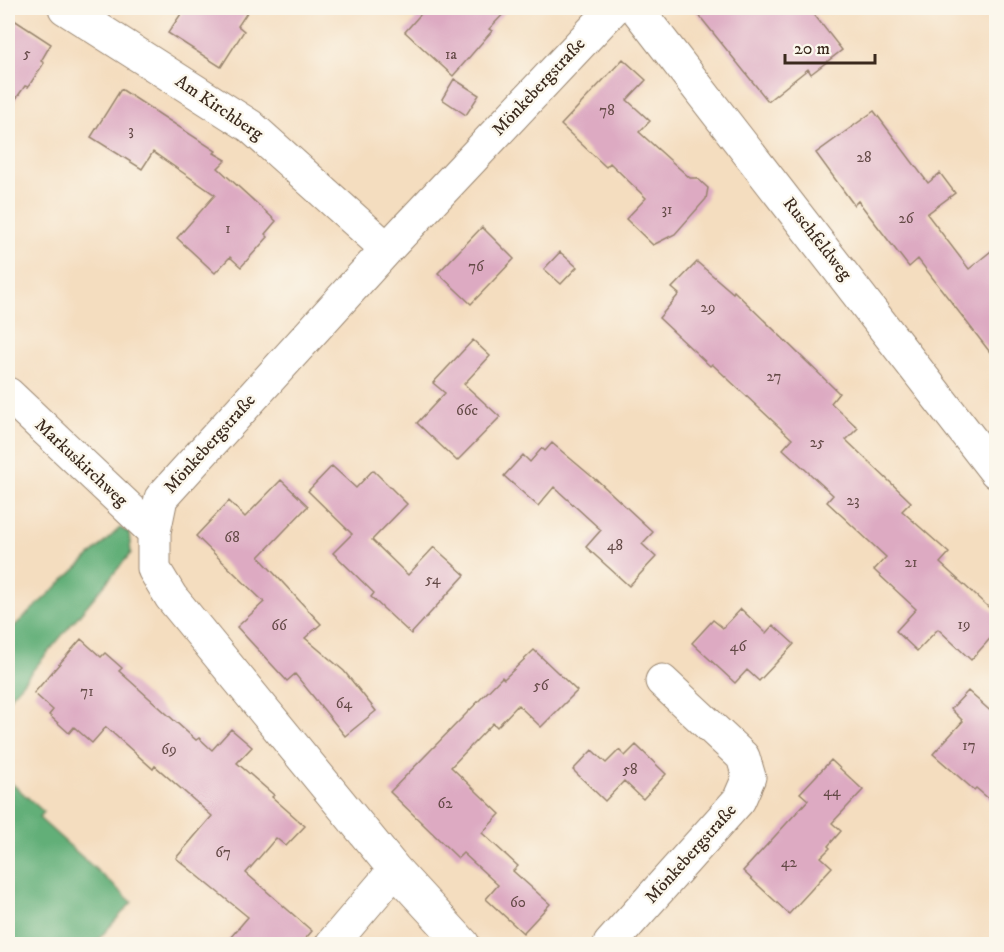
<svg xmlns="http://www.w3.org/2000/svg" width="1004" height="952" font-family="'IM FELL DW Pica',serif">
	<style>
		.forest { fill: #62af78; stroke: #4e6c4b; stroke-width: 1.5 }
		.building { fill: #ddaac2 }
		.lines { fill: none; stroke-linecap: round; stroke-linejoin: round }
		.minor-casing { stroke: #98846e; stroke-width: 35 }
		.minor { stroke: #fff; stroke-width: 33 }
		.labels { text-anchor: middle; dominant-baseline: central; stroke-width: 5; stroke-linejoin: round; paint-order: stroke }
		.number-label { font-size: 15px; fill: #644a47 }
		.street-label { font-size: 18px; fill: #3b2a1e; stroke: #fbf7ec }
	</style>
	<rect width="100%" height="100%" fill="#fbf7ec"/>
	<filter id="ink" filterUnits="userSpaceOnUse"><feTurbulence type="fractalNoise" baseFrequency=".0167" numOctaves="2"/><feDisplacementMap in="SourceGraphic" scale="12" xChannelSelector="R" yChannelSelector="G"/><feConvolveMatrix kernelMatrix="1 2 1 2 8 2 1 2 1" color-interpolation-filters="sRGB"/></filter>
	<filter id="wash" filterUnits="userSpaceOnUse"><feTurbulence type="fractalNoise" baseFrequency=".008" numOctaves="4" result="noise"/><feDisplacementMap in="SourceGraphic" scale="24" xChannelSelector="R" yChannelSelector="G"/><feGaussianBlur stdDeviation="1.35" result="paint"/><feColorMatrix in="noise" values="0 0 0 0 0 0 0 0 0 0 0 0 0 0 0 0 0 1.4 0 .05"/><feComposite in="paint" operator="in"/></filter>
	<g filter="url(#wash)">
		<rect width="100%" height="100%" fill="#f4ddbf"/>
		<path class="forest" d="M 120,528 L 129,533 L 131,553 L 8,700 L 8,632 Z
			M 8,780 L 44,812 L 39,818 L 132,902 L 94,944 L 8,944 Z"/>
		<g id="blocks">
			<path class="building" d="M 185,8 L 250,8 L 238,26 L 244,31 L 221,67 L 168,33 Z
				M 426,8 L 509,8 L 489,29 L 492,31 L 453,76 L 405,32 Z
				M 693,8 L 809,8 L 842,50 L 811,74 L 808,69 L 768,101 Z
				M 8,16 L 51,44 L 41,61 L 44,63 L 28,87 L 25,86 L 8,110 Z
				M 623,59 L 646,80 L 627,100 L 650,121 L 639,132 L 690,178 L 697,178 L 708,188 L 706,199 L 675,234 L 653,245 L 626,219 L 646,198 L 610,163 L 606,167 L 561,125 Z
				M 454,79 L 479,95 L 466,115 L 442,99 Z
				M 121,89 L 216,151 L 214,153 L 226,160 L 218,168 L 276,221 L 265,234 L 268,237 L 241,267 L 230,257 L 215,273 L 177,238 L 215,195 L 153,152 L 142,169 L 91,137 Z
				M 874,111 L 928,183 L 940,173 L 955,193 L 927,214 L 969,269 L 996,247 L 996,360 L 918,259 L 909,267 L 858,201 L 854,205 L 816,153 Z
				M 482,227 L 514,259 L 471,304 L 438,273 Z
				M 560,252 L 577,267 L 561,284 L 544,269 Z
				M 697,262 L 733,293 L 734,291 L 839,393 L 831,403 L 858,428 L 846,440 L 911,502 L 902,511 L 949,553 L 940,563 L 996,614 L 996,632 L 971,660 L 938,629 L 917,651 L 896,631 L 916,609 L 874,570 L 886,557 L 827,502 L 833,495 L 783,449 L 792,439 L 712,364 L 710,366 L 659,318 L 679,294 L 672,288 Z
				M 473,340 L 490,356 L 464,384 L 500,417 L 457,461 L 417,423 L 445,393 L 433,383 Z
				M 552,443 L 597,481 L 597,480 L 653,532 L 642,544 L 656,557 L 629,586 L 586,547 L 601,530 L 554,487 L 538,506 L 504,476 L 523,455 L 530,462 L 542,448 L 545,451 Z
				M 332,466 L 356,488 L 373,470 L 407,504 L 372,540 L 408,575 L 434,547 L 465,575 L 411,634 L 371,597 L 374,593 L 333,553 L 352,534 L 308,491 Z
				M 281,480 L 308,506 L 259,557 L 321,624 L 305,638 L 344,671 L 376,711 L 345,736 L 295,674 L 287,681 L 237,627 L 264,602 L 196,536 L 229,501 L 245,517 Z
				M 741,609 L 766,633 L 773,625 L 794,644 L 759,681 L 747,670 L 735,683 L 692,643 L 713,620 L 723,628 Z
				M 81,639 L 101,657 L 105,653 L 122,668 L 119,671 L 196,740 L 199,738 L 212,750 L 231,729 L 252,747 L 237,763 L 274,795 L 272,797 L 305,826 L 286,846 L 276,838 L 246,873 L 312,931 L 300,945 L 224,945 L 248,917 L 176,858 L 212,816 L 155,766 L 153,769 L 106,727 L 92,743 L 74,727 L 69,733 L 49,715 L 53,710 L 34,693 Z
				M 534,650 L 577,691 L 541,727 L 518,705 L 497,727 L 493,723 L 451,767 L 500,814 L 482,833 L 518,866 L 513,871 L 550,904 L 523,933 L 486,899 L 498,885 L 463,853 L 458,858 L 390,792 L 502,677 L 504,679 Z
				M 968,691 L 996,716 L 996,805 L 976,788 L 974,790 L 933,754 L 963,721 L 951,709 Z
				M 636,745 L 666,774 L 643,799 L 624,781 L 605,801 L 573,770 L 592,750 L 606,763 L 619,750 L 625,756 Z
				M 831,760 L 863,790 L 832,823 L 841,831 L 828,846 L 830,848 L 821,857 L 832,867 L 789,914 L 743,871 L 808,800 L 800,793 Z"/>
		</g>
	</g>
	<g filter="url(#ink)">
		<use href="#blocks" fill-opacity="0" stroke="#98846e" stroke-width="1.5"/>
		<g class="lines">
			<g class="minor-casing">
				<path id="minor" d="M 65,8 L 250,126 L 387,249
					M 636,8 L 996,472
					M 8,394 L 154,532
					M 332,944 L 395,870
					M 463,944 L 395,870 L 171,597 L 154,569 L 154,532 L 161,498 L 387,249 L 614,8
					M 610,944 L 739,800 L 749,777 L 743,757 L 662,681"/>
			</g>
			<use href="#minor" class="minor"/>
		</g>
	</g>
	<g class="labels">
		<g class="number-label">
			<text x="27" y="53">5</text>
			<text x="451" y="54">1a</text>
			<text x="607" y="110">78</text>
			<text x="131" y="130">3</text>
			<text x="864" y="157">28</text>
			<text x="667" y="209">31</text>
			<text x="906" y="218">26</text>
			<text x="228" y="228">1</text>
			<text x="476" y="266">76</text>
			<text x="708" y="307">29</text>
			<text x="774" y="376">27</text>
			<text x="467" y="410">66c</text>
			<text x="817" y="442">25</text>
			<text x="853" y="500">23</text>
			<text x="232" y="537">68</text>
			<text x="615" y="545">48</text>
			<text x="911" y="562">21</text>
			<text x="433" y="579">54</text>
			<text x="964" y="624">19</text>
			<text x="279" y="625">66</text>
			<text x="738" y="646">46</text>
			<text x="541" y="685">56</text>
			<text x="87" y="691">71</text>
			<text x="344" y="703">64</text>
			<text x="969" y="745">17</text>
			<text x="169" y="749">69</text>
			<text x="630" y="769">58</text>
			<text x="832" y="791">44</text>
			<text x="445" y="803">62</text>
			<text x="223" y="852">67</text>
			<text x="789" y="862">42</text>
			<text x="518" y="902">60</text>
		</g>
		<g class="street-label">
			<text transform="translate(539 87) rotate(-47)">Mönkebergstraße</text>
			<text transform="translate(219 108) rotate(34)">Am Kirchberg</text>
			<text transform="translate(817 239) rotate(52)">Ruschfeldweg</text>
			<text transform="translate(210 444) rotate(-48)">Mönkebergstraße</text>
			<text transform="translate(81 463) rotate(43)">Markuskirchweg</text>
			<text transform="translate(691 854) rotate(-48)">Mönkebergstraße</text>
		</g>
	</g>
	<rect width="1004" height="952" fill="none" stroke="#fbf7ec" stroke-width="30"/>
	<path d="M785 54v9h90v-9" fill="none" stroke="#3b2a1e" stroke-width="3"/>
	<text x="794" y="54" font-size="18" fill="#3b2a1e" stroke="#fbf7ec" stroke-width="4.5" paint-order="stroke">20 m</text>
</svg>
